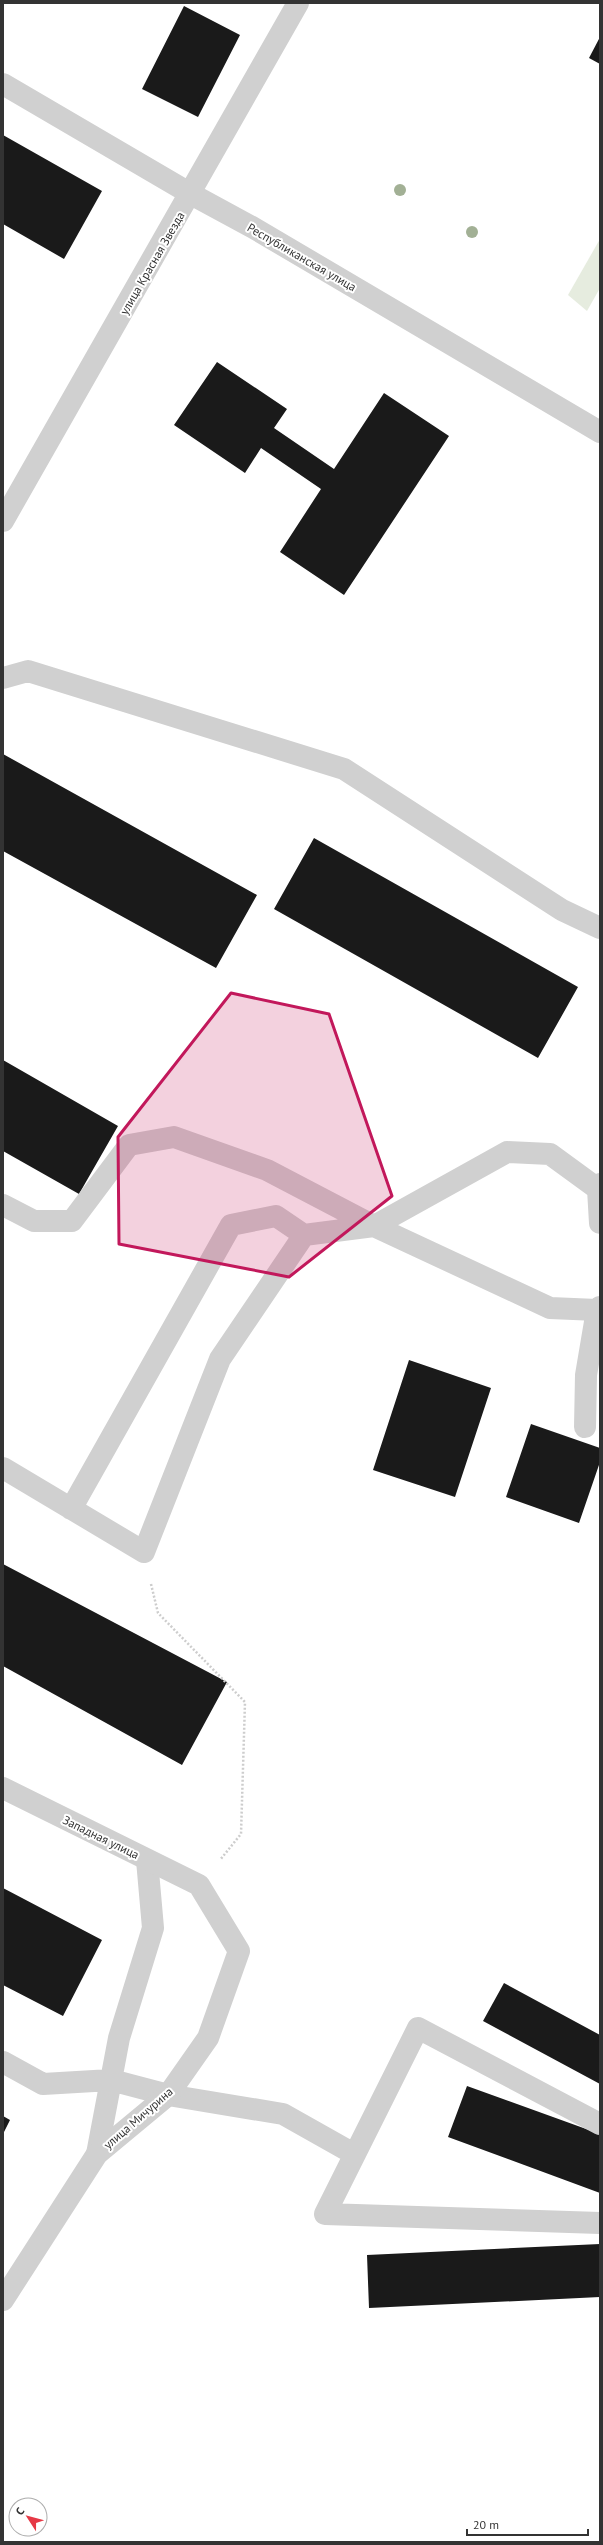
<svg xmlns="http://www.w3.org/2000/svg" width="603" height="2545" font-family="'PT Sans',sans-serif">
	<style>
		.green { fill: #e6ecdf }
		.building { fill: #1a1a1a }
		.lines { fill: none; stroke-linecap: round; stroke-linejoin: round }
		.path { stroke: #cdcdcd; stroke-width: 2.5; stroke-dasharray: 2 2; stroke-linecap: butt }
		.service { stroke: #d0d0d0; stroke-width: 22 }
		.minor { stroke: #d0d0d0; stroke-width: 22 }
		.tree { fill: #a2b095 }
		.marked { fill: #c2185b; fill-opacity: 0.2; stroke: #c2185b; stroke-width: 3; stroke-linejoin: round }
		.labels { text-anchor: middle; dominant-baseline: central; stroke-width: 4; stroke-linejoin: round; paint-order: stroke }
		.street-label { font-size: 12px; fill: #333; stroke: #fff }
	</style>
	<rect width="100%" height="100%" fill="#fff"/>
	<path class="green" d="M 600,239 L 600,288 L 587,311 L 568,295 Z"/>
	<path class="building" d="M 184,6 L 240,35 L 198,117 L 142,89 Z
		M 600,37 L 600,64 L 589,58 Z
		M 3,135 L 102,191 L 64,259 L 3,224 Z
		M 217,362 L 287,409 L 274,428 L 334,469 L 384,393 L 449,436 L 344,595 L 280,552 L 321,489 L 261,448 L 245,473 L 174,425 Z
		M 3,754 L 257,895 L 216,968 L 3,851 Z
		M 314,838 L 578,987 L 538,1058 L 274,909 Z
		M 3,1060 L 118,1126 L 79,1194 L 3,1151 Z
		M 409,1360 L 491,1388 L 455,1497 L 373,1470 Z
		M 531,1424 L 600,1448 L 600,1462 L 579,1523 L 506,1497 Z
		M 3,1564 L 227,1682 L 182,1765 L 3,1666 Z
		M 3,1888 L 102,1940 L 63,2016 L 3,1985 Z
		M 504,1983 L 600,2035 L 600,2084 L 483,2021 Z
		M 467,2086 L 600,2134 L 600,2193 L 448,2137 Z
		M 3,2116 L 10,2120 L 3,2134 Z
		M 600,2244 L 600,2297 L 369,2308 L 367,2255 Z"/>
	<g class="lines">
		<path class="path" d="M 151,1584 L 158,1613 L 245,1702 L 241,1834 L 220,1860"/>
		<path class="service" d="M 3,678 L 28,671 L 344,769 L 562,910 L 600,928
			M 600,1184 L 598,1189 L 600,1223
			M 3,1205 L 34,1221 L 72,1221 L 129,1145 L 174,1137 L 267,1170 L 374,1226 L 507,1152 L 550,1154 L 598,1189
			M 585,1427 L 586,1375 L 597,1310
			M 3,1468 L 144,1552 L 220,1359 L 304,1235 L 374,1226 L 550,1308 L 597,1310 L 600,1307
			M 71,1509 L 231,1225 L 276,1216 L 304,1235
			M 3,2062 L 43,2084 L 111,2080 L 168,2095 L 283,2114 L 354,2154
			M 600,2124 L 418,2028 L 325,2214 L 600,2223
			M 97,2154 L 119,2038 L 153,1928 L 147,1860"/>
		<path class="minor" d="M 3,84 L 191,194 L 252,227 L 600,432
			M 3,521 L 298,3
			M 3,1788 L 199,1885 L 239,1951 L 208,2038 L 168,2095 L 97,2154 L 3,2300"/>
	</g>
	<g class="tree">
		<circle cx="400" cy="190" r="6"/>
		<circle cx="472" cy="232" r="6"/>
	</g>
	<path class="marked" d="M 231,993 L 329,1014 L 392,1196 L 289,1277 L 119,1244 L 118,1137 Z"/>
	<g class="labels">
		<g class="street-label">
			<text transform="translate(302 257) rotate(30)">Республиканская улица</text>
			<text transform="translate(152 263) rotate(-60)">улица Красная Звезда</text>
			<text transform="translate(101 1837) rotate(26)">Западная улица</text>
			<text transform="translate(138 2118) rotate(-41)">улица Мичурина</text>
		</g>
	</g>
	<rect width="603" height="2545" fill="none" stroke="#333333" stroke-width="8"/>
	<g transform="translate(28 2517) rotate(306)"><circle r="19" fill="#ffffff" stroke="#adadad"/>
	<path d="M0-3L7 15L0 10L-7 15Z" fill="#e63946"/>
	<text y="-6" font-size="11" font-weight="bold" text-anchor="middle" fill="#333333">С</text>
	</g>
	<path d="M467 2529v6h121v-6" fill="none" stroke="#333333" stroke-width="2"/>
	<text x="473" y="2529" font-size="12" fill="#333333" stroke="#ffffff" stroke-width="3" paint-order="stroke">20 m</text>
</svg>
